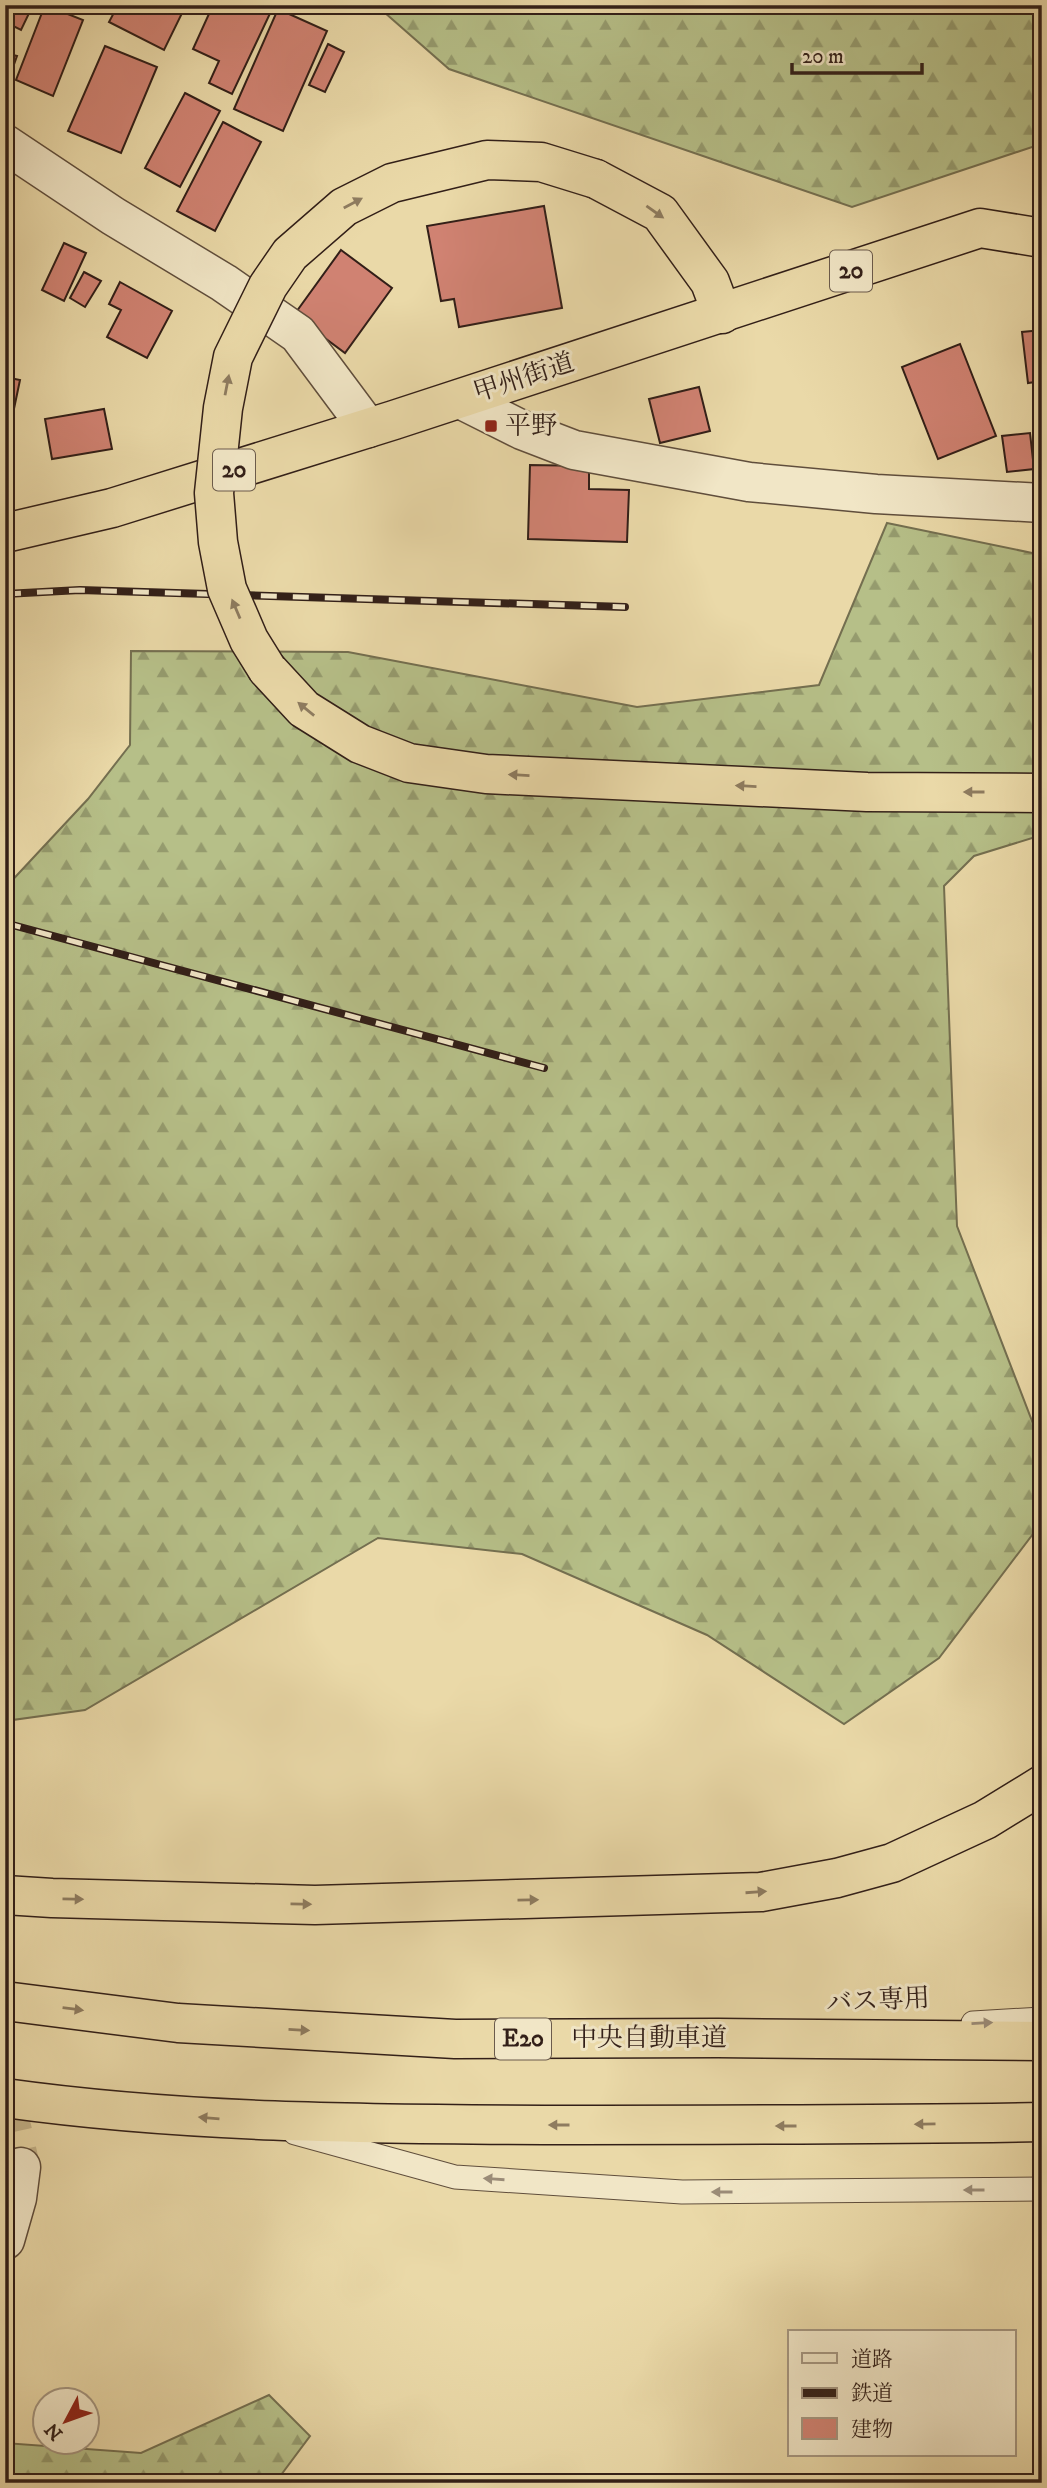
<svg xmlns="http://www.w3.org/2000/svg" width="1047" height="2488" font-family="'IM FELL DW Pica','Noto Serif JP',serif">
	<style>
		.forest { fill: url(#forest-firs); stroke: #746f50; stroke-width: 2 }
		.building { fill: #d08272; stroke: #321f18; stroke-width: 2 }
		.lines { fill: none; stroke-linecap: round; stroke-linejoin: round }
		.minor-tunnel { stroke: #c5b48b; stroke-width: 38; stroke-dasharray: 38 19; stroke-linecap: butt }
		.service-casing { stroke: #604e3c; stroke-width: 25 }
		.minor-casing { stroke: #604e3c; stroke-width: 41 }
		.trunk-casing { stroke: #321f18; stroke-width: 41 }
		.motorway-casing { stroke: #321f18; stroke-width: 41 }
		.service { stroke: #f1e6c6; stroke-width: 23 }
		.minor { stroke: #f1e6c6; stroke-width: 38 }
		.trunk { stroke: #ead9a8; stroke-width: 38 }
		.motorway { stroke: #ead9a8; stroke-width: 38 }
		.rail-casing { stroke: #321f18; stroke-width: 8 }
		.rail { stroke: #f1e6c6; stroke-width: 5; stroke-dasharray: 16; stroke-linecap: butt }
		.motorway-bridge-casing { stroke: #321f18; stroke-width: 41; stroke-linecap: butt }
		.motorway-bridge { stroke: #ead9a8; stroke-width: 38 }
		.oneway { fill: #8e7c60 }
		.oneway2 { fill: #9b8c78 }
		.poi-dot { fill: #8f2418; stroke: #f1e6c6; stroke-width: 2.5 }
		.labels { text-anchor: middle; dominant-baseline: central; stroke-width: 6; stroke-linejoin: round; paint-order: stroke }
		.shield { fill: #f1e6c6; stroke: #6b5b4c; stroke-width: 2 }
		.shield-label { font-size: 24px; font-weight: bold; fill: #321f18 }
		.street-label { font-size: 26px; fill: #321f18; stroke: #f1e6c6 }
		.poi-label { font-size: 26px; fill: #321f18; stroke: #f1e6c6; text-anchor: start }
	</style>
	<defs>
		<pattern id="forest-firs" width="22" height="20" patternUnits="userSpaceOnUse" patternTransform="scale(1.75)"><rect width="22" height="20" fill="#b6bf88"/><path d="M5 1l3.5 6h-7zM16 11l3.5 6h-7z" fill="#959b6e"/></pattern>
	</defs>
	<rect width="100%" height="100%" fill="#ead9a8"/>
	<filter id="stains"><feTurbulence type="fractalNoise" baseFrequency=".00286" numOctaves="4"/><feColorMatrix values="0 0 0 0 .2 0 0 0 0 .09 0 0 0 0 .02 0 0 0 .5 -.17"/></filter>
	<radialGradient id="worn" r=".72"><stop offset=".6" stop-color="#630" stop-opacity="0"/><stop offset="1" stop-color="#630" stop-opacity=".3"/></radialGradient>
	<path class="forest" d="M 376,5 L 1042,5 L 1042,147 L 1038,145 L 852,207 L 449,69 Z
		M 887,523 L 1042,555 L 1042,835 L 974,856 L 944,886 L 957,1226 L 1042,1447 L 1042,1522 L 939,1658 L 844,1724 L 707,1635 L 522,1554 L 378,1538 L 85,1710 L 5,1721 L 5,888 L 88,799 L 130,745 L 131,651 L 348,652 L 637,707 L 819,685 Z
		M 269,2395 L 310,2436 L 275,2483 L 5,2483 L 5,2443 L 141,2453 Z"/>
	<path class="building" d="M 5,5 L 33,5 L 21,30 L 5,22 Z
		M 45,5 L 83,20 L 53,96 L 16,80 Z
		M 118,5 L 186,5 L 164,50 L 109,22 Z
		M 213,5 L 274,5 L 232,94 L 209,83 L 219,61 L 193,49 Z
		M 278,9 L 327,31 L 283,131 L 234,109 Z
		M 328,44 L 344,52 L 325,92 L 309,85 Z
		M 105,46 L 157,67 L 121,153 L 68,131 Z
		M 5,53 L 17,56 L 5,90 Z
		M 185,93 L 220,111 L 180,187 L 145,168 Z
		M 223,122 L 261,142 L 215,231 L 177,211 Z
		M 544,206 L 562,308 L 459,327 L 454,299 L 441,301 L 427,226 Z
		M 64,243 L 86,253 L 64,301 L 42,290 Z
		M 341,250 L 392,288 L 345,353 L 294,315 Z
		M 84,272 L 101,281 L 85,307 L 70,298 Z
		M 120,282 L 172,311 L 147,358 L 107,337 L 121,310 L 109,304 Z
		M 1042,330 L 1042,381 L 1028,383 L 1022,332 Z
		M 960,344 L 996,436 L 938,459 L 902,367 Z
		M 5,377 L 20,380 L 6,447 L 5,447 Z
		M 699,387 L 710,431 L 660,443 L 649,399 Z
		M 104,409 L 112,449 L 52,459 L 45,419 Z
		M 1030,433 L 1034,469 L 1007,472 L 1002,436 Z
		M 530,465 L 589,466 L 589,489 L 629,490 L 627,542 L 528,539 Z"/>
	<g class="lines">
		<path class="minor-tunnel" d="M 5,2095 L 21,2167"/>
		<g class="service-casing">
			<path id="service" d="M 973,2023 L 1042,2019
				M 295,2133 L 455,2177 L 682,2192 L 1042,2189"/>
		</g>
		<g class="minor-casing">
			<path id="minor" d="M 5,144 L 113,216 L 224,283 L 298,334 L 368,428
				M 460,399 L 522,430 L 574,450 L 749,482 L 876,494 L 1042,503
				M 5,2240 L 17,2198 L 21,2167"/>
		</g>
		<g class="trunk-casing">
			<path id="trunk" d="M 5,533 L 112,508 L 394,420 L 980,228 L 1042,238"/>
		</g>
		<g class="motorway-casing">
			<path id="motorway" d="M 596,179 L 660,213 L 710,282 L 722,314
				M 267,669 L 304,709 L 360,744 L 409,763 L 486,774 L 867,792 L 1042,793
				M 5,1895 L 52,1898 L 315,1905 L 761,1892 L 837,1878 L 892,1863 L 985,1820 L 1042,1785
				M 5,2001 L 178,2023 L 455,2039 L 718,2038 L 1042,2041
				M 5,2098 C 184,2123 364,2124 544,2125 C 710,2125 876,2125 1042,2122"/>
		</g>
		<use href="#service" class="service"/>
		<use href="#minor" class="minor"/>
		<use href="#trunk" class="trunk"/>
		<use href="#motorway" class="motorway"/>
		<g class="rail-casing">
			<path id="rail" d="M 5,594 L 80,590 L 625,607
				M 5,923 L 544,1068"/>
		</g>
		<use href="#rail" class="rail"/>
		<g class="motorway-bridge-casing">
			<path id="motorway-bridge" d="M 267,669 L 249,640 L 227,589 L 218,542 L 214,493 L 223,408 L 233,357 L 268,286 L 290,254 L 344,207 L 392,183 L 487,160 L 541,162 L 596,179"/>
		</g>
		<use href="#motorway-bridge" class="motorway-bridge"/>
	</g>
	<defs><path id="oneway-solid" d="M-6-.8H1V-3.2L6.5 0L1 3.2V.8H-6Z" transform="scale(1.75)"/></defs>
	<g class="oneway">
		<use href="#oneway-solid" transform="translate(353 203) rotate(-28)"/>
		<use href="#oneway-solid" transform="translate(655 212) rotate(35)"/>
		<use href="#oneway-solid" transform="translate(227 385) rotate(-79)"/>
		<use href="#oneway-solid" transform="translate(236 609) rotate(-113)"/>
		<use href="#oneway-solid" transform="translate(306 709) rotate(-141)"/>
		<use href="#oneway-solid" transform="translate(519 775) rotate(-177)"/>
		<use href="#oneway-solid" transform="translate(746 786) rotate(-177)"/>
		<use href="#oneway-solid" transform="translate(974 792) rotate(-180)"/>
		<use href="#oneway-solid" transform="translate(756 1892) rotate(-4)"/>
		<use href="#oneway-solid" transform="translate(73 1899) rotate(1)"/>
		<use href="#oneway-solid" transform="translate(528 1900) rotate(-1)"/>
		<use href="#oneway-solid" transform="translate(301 1904) rotate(1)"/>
		<use href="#oneway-solid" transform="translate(73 2009) rotate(7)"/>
		<use href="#oneway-solid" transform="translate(299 2030) rotate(3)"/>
		<use href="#oneway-solid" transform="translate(209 2118) rotate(-175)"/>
		<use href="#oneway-solid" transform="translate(925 2124) rotate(179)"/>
		<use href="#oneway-solid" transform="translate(559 2125) rotate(-180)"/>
		<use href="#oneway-solid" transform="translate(786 2126) rotate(-180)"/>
	</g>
	<g class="oneway2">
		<use href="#oneway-solid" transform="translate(982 2023) rotate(-3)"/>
		<use href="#oneway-solid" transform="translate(494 2179) rotate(-176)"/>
		<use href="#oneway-solid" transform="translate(974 2190) rotate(180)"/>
		<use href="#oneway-solid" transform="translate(722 2192) rotate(180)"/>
	</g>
	<rect class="poi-dot" x="484" y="419" width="14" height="14" rx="3.5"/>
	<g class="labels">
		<g class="shield">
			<rect x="830" y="250.5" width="42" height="41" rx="5"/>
			<rect x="213" y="449.5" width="42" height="41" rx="5"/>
			<rect x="495" y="2018.5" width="56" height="41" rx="5"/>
		</g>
		<g class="shield-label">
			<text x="851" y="271">20</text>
			<text x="234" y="470">20</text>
			<text x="523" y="2039">E20</text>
		</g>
		<g class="street-label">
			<text transform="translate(524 378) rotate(-18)">甲州街道</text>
			<text transform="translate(878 2001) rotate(-3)">バス専用</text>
			<text x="649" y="2038">中央自動車道</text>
		</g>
		<g class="poi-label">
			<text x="505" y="426">平野</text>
		</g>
	</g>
	<rect width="1047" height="2488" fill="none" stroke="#ead9a8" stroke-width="28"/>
	<rect x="7" y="7" width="1033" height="2474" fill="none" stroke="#321f18" stroke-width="3.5"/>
	<rect x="14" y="14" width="1019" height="2460" fill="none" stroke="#321f18" stroke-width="2"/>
	<rect x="788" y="2330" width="228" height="126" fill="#f1e6c6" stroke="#a59680" stroke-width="2"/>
	<rect x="802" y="2353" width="35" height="10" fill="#f1e6c6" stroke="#a59680" stroke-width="2"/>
	<text x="851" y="2366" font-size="21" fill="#321f18">道路</text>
	<rect x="802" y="2388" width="35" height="10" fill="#321f18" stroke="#a59680" stroke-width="2"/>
	<text x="851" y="2400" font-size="21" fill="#321f18">鉄道</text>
	<rect x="802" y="2418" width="35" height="21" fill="#d08272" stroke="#a59680" stroke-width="2"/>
	<text x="851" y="2436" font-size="21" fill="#321f18">建物</text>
	<g transform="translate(66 2421) rotate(229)"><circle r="33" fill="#f1e6c6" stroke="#a59680" stroke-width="2"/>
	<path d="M0-5L12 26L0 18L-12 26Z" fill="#8f2418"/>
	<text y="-10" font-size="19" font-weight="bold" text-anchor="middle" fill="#321f18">N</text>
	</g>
	<path d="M792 63v10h130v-10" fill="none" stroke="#321f18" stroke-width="3.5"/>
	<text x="802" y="63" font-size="21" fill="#321f18" stroke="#f1e6c6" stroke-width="5" paint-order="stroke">20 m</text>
	<rect width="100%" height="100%" filter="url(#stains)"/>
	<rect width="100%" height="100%" fill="url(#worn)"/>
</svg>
